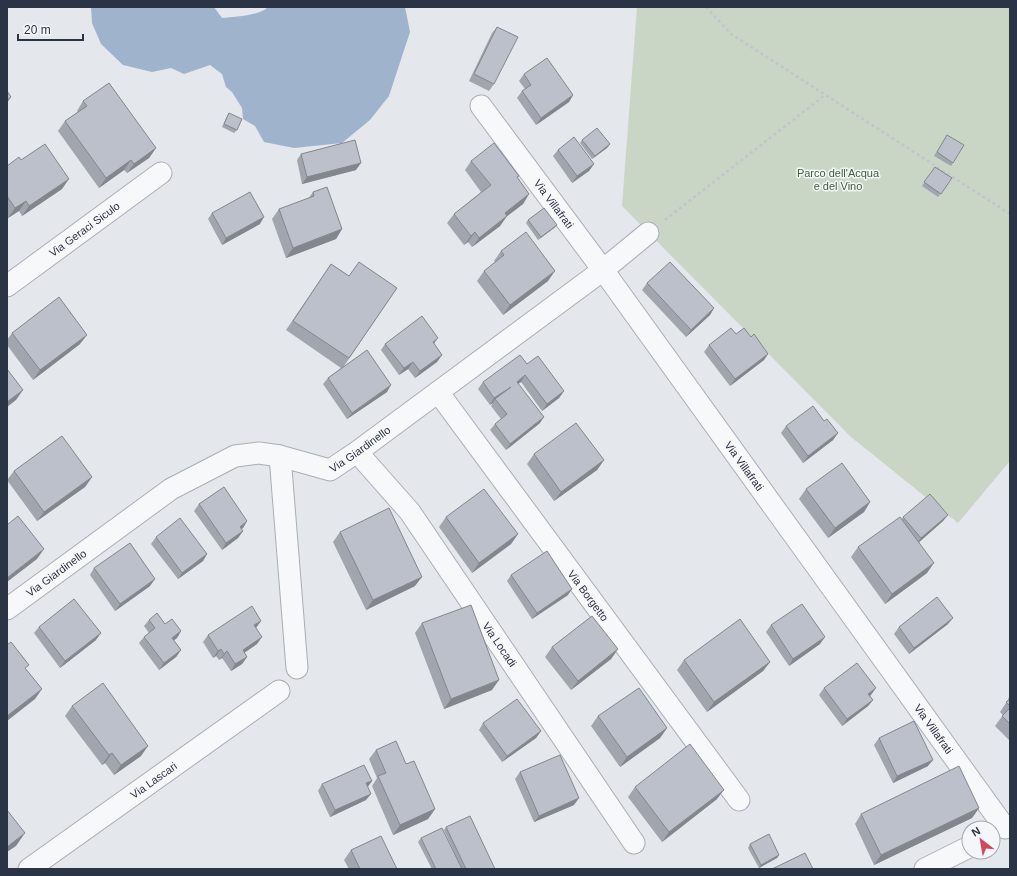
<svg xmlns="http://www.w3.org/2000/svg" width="1017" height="876" font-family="Arial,sans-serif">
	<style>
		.green { fill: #c9d6c5 }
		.water { fill: #9fb4cc }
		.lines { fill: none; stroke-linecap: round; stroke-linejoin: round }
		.street-casing { stroke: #a9aeb7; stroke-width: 23 }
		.path { stroke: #c2c5cb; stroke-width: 2.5; stroke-dasharray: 3 3; stroke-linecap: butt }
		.street { stroke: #f7f8fa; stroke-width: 21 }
		.wall { fill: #a1a5ae }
		.shaded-wall { fill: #83868d }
		.building { fill: #bbc0ca; stroke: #83868d }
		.labels { text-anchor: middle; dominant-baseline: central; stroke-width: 3; stroke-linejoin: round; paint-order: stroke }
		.park-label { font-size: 11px; fill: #3f6138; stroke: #f4f6f9 }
		.street-label { font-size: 11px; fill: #2b3445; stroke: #f4f6f9 }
	</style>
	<rect width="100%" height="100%" fill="#e4e7ec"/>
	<path class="green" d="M 637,7 L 1010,7 L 1010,461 L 958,523 L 851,437 L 622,206 Z"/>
	<path class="water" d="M 91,7 L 214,7 L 222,18 C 233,17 260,16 268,7 L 405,7 L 410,32 L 389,96 L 370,120 L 342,143 L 294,148 L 264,142 L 255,126 L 243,119 L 242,108 L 232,92 L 226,87 L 222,74 L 210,65 L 184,74 L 171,68 L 152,72 L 123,65 L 101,44 L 92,23 Z"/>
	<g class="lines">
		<g class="street-casing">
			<g id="street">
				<path id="s1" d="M 481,106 L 603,270 L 1005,828"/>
				<path id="s2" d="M 7,286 L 161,173"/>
				<path id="s3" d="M 438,392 L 739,800"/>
				<path id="s4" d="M 357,452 L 410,512 L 634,843"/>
				<path d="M 280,456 L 297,668"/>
				<path id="s5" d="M 7,609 L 171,489 L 235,456 L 259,453 L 280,456 L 330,470 L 357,452 L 603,270 L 648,233"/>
				<path id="s6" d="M 29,869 L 279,691"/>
				<path d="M 925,869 L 969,847"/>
			</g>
		</g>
		<path class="path" d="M 706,7 L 731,34 L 1010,214
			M 665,220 L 825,95"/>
		<use href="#street" class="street"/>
	</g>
	<path class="wall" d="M 497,27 L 494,84 L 489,91 L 469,81 L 492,33 Z
		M 524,74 L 573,95 L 569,102 L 536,125 L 517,98 L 522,91 L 525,89 L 519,81 Z
		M 83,101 L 156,148 L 149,158 L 127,173 L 124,170 L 99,188 L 58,131 L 65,121 L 78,112 L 77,111 Z
		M 229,113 L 237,130 L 234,133 L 222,127 L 227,116 Z
		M 945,138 L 953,163 L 951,166 L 934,156 Z
		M 582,140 L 610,144 L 607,148 L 592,159 L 580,143 Z
		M 558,150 L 594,164 L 589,171 L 572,183 L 553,156 Z
		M 301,154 L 356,170 L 302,184 L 297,160 Z
		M 21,160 L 62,189 L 22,216 L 19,211 L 8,218 L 7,216 L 7,166 Z
		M 471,161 L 517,178 L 529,194 L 523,204 L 507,216 L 500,226 L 472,247 L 468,242 L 464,245 L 447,223 L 454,214 L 481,192 L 465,170 Z
		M 935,167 L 952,178 L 938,197 L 922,186 Z
		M 313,192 L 342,229 L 336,239 L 286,258 L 272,219 L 279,209 L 308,199 Z
		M 212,213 L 260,224 L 222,245 L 208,219 Z
		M 528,220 L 557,225 L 554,228 L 538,240 L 526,223 Z
		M 501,251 L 548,281 L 503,315 L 477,281 L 484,271 L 495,262 L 494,261 Z
		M 331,264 L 349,276 L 397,288 L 344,366 L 387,392 L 347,419 L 323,384 L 328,378 L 341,368 L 286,330 Z
		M 647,283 L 714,308 L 710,315 L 686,337 L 642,290 Z
		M 12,333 L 80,344 L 33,380 L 7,345 L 7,340 Z
		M 736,334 L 751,337 L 768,354 L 764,360 L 730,386 L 704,352 L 709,345 Z
		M 385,344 L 434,344 L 442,355 L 437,362 L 415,378 L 408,369 L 399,375 L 381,350 Z
		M 527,364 L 564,391 L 559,398 L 542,411 L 521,382 L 518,384 L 540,423 L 506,450 L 490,430 L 495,424 L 501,419 L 491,406 L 493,403 L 490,405 L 478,389 L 483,382 Z
		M 824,421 L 838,433 L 833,440 L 803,463 L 781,433 L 786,426 Z
		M 534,454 L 604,460 L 597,470 L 554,501 L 527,464 Z
		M 14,471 L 92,477 L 85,487 L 37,521 L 7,480 Z
		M 806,489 L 870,502 L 864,512 L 828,538 L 799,499 Z
		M 199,504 L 247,521 L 243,528 L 241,529 L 243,531 L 238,538 L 222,550 L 194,511 Z
		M 948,515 L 943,521 L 919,542 L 927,573 L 885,604 L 851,557 L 858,547 L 902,519 L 903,517 Z
		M 446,517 L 518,534 L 511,544 L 472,573 L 439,527 Z
		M 340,532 L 415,586 L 366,610 L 333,542 Z
		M 156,537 L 207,554 L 203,561 L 178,579 L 151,544 Z
		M 94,568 L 150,586 L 115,611 L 90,575 Z
		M 511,575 L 568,595 L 532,619 L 507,581 Z
		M 149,620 L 165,624 L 181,631 L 177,638 L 174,640 L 181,650 L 176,657 L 159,670 L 139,643 L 144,637 L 149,633 L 144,626 Z
		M 422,623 L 492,690 L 444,709 L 415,633 Z
		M 948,624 L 909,654 L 894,634 L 899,627 Z
		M 771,625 L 820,644 L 789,666 L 766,632 Z
		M 39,627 L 96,640 L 60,668 L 34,633 Z
		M 256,628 L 257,644 L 244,653 L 247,657 L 242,664 L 231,671 L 222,658 L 219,660 L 216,656 L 213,658 L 203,642 L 208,635 Z
		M 552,647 L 618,649 L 611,659 L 571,690 L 545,657 Z
		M 684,660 L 770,662 L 763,671 L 707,712 L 677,670 Z
		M 824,688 L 871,695 L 870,696 L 873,700 L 868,706 L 842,726 L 819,695 Z
		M 1010,696 L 1010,741 L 995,726 L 1003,715 L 1000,712 L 1008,700 L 1008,699 Z
		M 72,706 L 141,756 L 114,775 L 105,763 L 102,765 L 65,716 Z
		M 598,716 L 667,728 L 660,738 L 620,767 L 591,726 Z
		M 483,723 L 541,731 L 536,738 L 502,762 L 479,730 Z
		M 879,738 L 928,766 L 893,783 L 874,745 Z
		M 376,750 L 435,809 L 428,819 L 393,835 L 372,786 L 377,778 L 369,759 Z
		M 520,772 L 574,805 L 534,822 L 515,779 Z
		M 372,781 L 368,787 L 366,800 L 330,817 L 318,791 L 322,784 Z
		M 635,787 L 717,799 L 662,842 L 628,797 Z
		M 979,808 L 972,818 L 874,865 L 855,824 L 861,814 Z
		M 446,827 L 495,869 L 432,869 L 418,842 L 421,838 L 455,854 L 444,830 Z
		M 750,844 L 779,855 L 777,858 L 759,868 L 748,848 Z
		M 351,850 L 397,869 L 349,869 L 344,860 Z"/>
	<path class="shaded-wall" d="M 573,95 L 569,102 L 536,125 L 541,118 Z
		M 11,97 L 7,103 L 7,100 Z
		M 610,144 L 607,148 L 592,159 L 595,156 Z
		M 156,148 L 149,158 L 127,173 L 134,164 Z
		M 131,160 L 124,170 L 99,188 L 106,178 Z
		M 361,163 L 356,170 L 302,184 L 307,177 Z
		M 594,164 L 589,171 L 572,183 L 577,176 Z
		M 69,179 L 62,189 L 22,216 L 29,206 Z
		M 529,194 L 523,204 L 498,223 L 505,213 Z
		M 26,201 L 19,211 L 8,218 L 15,208 Z
		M 507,216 L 500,226 L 472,247 L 479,238 Z
		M 264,217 L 260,224 L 222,245 L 226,238 Z
		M 557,225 L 554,228 L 538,240 L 541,237 Z
		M 342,229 L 336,239 L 286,258 L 293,248 Z
		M 475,232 L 468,242 L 464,245 L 471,236 Z
		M 555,271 L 548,281 L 503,315 L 510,305 Z
		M 714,308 L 710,315 L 686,337 L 691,330 Z
		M 87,335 L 80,344 L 33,380 L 40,370 Z
		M 438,338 L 433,345 L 433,342 Z
		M 768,354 L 764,360 L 730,386 L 735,379 Z
		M 442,355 L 437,362 L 415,378 L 420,371 Z
		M 413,362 L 408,369 L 399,375 L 404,368 Z
		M 525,375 L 521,382 L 512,388 L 517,382 Z
		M 391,385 L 387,392 L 347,419 L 352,413 Z
		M 511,387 L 495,399 L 493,403 L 490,405 L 494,398 Z
		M 23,390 L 16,400 L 7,407 L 7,402 Z
		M 564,391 L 559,398 L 542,411 L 547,404 Z
		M 544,417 L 540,423 L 506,450 L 510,444 Z
		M 838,433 L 833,440 L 803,463 L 808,456 Z
		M 604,460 L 597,470 L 554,501 L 561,492 Z
		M 92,477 L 85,487 L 37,521 L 44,512 Z
		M 870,502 L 864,512 L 828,538 L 835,528 Z
		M 948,515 L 943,521 L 916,545 L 921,538 Z
		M 247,521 L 243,528 L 235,534 L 240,527 Z
		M 243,531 L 238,538 L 222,550 L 226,543 Z
		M 518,534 L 511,544 L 472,573 L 479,563 Z
		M 44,549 L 37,559 L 7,582 L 7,578 Z
		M 207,554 L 203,561 L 178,579 L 182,573 Z
		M 934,563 L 927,573 L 885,604 L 892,594 Z
		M 422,577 L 415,586 L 366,610 L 373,600 Z
		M 155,579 L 150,586 L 115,611 L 120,604 Z
		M 572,589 L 568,595 L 532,619 L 537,613 Z
		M 953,618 L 948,624 L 909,654 L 914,648 Z
		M 261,621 L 256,628 L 249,632 L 254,625 Z
		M 181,631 L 177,638 L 168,645 L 172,638 Z
		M 101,633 L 96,640 L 60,668 L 65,661 Z
		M 262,637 L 257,644 L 238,657 L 243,650 Z
		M 825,637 L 820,644 L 789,666 L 793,659 Z
		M 221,649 L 216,656 L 213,658 L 218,651 Z
		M 618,649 L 611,659 L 571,690 L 578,681 Z
		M 181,650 L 176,657 L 159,670 L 164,663 Z
		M 227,651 L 222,658 L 219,660 L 224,654 Z
		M 247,657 L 242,664 L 231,671 L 235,664 Z
		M 770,662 L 763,671 L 707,712 L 714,702 Z
		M 499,680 L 492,690 L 444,709 L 451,699 Z
		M 876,688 L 871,695 L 864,700 L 868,694 Z
		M 42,689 L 35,699 L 7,721 L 7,716 Z
		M 873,700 L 868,706 L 842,726 L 847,719 Z
		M 667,728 L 660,738 L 620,767 L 627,757 Z
		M 541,731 L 536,738 L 502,762 L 507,756 Z
		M 148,746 L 141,756 L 114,775 L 121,765 Z
		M 112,753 L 105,763 L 102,765 L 109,755 Z
		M 933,760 L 928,766 L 893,783 L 897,776 Z
		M 372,781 L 367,787 L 366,783 Z
		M 724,790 L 717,799 L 662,842 L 669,832 Z
		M 371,794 L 366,800 L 330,817 L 335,810 Z
		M 579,798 L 574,805 L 534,822 L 539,816 Z
		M 979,808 L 972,818 L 874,865 L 881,855 Z
		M 435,809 L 428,819 L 393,835 L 400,825 Z
		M 25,833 L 16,846 L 7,852 L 7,847 Z
		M 779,855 L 777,858 L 759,868 L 761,865 Z"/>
	<path class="building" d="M 497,27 L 518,37 L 494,84 L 474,74 Z
		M 547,58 L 573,95 L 541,118 L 522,91 L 531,85 L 524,74 Z
		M 109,83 L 156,148 L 134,164 L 131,160 L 106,178 L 65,121 L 87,106 L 83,101 Z
		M 7,91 L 11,97 L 7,100 Z
		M 229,113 L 242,119 L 237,130 L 224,124 Z
		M 597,128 L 610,144 L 595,156 L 582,140 Z
		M 947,135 L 964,145 L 953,163 L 937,152 Z
		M 574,137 L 594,164 L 577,176 L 558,150 Z
		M 355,140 L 361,163 L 307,177 L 301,154 Z
		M 494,143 L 519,176 L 517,177 L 529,194 L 505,213 L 507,216 L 479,238 L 475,232 L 471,236 L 454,214 L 491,185 L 471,161 Z
		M 45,144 L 69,179 L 29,206 L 26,201 L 15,208 L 7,196 L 7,166 L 19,157 L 21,160 Z
		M 935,167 L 952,178 L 941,194 L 924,182 Z
		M 327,187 L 342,229 L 293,248 L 279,209 L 314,196 L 313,192 Z
		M 250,192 L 264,217 L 226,238 L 212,213 Z
		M 544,208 L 557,225 L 541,237 L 528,220 Z
		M 526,232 L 555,271 L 510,305 L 484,271 L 504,255 L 501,251 Z
		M 359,262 L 397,288 L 349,358 L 293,321 L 331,264 L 349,276 Z
		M 670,262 L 714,308 L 691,330 L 647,283 Z
		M 59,297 L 87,335 L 40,370 L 12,333 Z
		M 422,316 L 438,338 L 433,342 L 442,355 L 420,371 L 413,362 L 404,368 L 385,344 Z
		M 731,328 L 736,334 L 744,328 L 751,337 L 754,334 L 768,354 L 735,379 L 709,345 Z
		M 367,350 L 391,385 L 352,413 L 328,378 Z
		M 520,355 L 527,364 L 538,356 L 564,391 L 547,404 L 525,375 L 517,382 L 544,417 L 510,444 L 495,424 L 507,414 L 495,399 L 511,387 L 494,398 L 483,382 Z
		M 7,369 L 23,390 L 7,402 Z
		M 813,406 L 824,421 L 827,419 L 838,433 L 808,456 L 786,426 Z
		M 576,423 L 604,460 L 561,492 L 534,454 Z
		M 62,436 L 92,477 L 44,512 L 14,471 Z
		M 842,463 L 870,502 L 835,528 L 806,489 Z
		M 224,487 L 247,521 L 240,527 L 243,531 L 226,543 L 199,504 Z
		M 484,489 L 518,534 L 479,563 L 446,517 Z
		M 930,494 L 948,515 L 921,538 L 903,517 Z
		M 389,508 L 422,577 L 373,600 L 340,532 Z
		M 18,516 L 44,549 L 7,578 L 7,525 Z
		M 900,517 L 934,563 L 892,594 L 858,547 Z
		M 180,518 L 207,554 L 182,573 L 156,537 Z
		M 130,543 L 155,579 L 120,604 L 94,568 Z
		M 547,551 L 572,589 L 537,613 L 511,575 Z
		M 937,597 L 953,618 L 914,648 L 899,627 Z
		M 74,599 L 101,633 L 65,661 L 39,627 Z
		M 802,604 L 825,637 L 793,659 L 771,625 Z
		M 471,605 L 499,680 L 451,699 L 422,623 Z
		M 252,606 L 261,621 L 254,625 L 262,637 L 243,650 L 247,657 L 235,664 L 227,651 L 224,654 L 221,649 L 218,651 L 208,635 Z
		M 157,613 L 165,624 L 172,619 L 181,631 L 172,638 L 181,650 L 164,663 L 144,637 L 155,628 L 149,620 Z
		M 592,616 L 618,649 L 578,681 L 552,647 Z
		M 740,619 L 770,662 L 714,702 L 684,660 Z
		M 11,642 L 29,665 L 25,668 L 42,689 L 7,716 L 7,645 Z
		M 857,663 L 876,688 L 868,694 L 873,700 L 847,719 L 824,688 Z
		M 103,683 L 148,746 L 121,765 L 112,753 L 109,755 L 72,706 Z
		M 639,688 L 667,728 L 627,757 L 598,716 Z
		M 517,699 L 541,731 L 507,756 L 483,723 Z
		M 1010,699 L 1010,706 L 1006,702 Z
		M 1010,708 L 1010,724 L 1002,716 Z
		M 914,721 L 933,760 L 897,776 L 879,738 Z
		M 396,741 L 406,764 L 414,761 L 435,809 L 400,825 L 378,776 L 386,773 L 376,750 Z
		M 690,744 L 724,790 L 669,832 L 635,787 Z
		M 560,755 L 579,798 L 539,816 L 520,772 Z
		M 364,765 L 372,781 L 366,783 L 371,794 L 335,810 L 322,784 Z
		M 959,766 L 979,808 L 881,855 L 861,814 Z
		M 7,810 L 25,833 L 7,847 Z
		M 470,816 L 495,869 L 466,869 L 446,827 Z
		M 442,828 L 462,869 L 436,869 L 421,838 Z
		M 769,834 L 779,855 L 761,865 L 750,844 Z
		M 381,836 L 397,869 L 360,869 L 351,850 Z
		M 805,853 L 813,869 L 772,869 Z"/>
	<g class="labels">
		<g class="park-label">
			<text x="838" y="173">Parco dell'Acqua<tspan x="838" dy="13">e del Vino</tspan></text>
		</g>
		<g class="street-label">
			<text stroke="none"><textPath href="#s1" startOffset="122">Via Villafrati</textPath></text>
			<text stroke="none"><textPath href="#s2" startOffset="96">Via Geraci Siculo</textPath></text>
			<text stroke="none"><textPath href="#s5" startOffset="409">Via Giardinello</textPath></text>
			<text stroke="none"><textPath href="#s1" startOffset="446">Via Villafrati</textPath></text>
			<text stroke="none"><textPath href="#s5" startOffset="61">Via Giardinello</textPath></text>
			<text stroke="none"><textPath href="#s3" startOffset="253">Via Borgetto</textPath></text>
			<text stroke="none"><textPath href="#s4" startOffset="240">Via Locadi</textPath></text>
			<text stroke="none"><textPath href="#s1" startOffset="770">Via Villafrati</textPath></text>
			<text stroke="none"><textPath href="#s6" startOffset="153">Via Lascari</textPath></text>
		</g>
	</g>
	<rect width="1017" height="876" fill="none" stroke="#2b3445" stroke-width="16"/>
	<g transform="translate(981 840) rotate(329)"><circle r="19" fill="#f4f6f9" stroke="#a4a8b1"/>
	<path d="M0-3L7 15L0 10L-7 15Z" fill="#d1495b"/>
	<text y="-6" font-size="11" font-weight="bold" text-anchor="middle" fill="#2b3445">N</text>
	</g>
	<path d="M18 34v6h65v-6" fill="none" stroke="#2b3445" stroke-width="2"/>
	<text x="24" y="34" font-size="12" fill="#2b3445" stroke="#f4f6f9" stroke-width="3" paint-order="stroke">20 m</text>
</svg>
